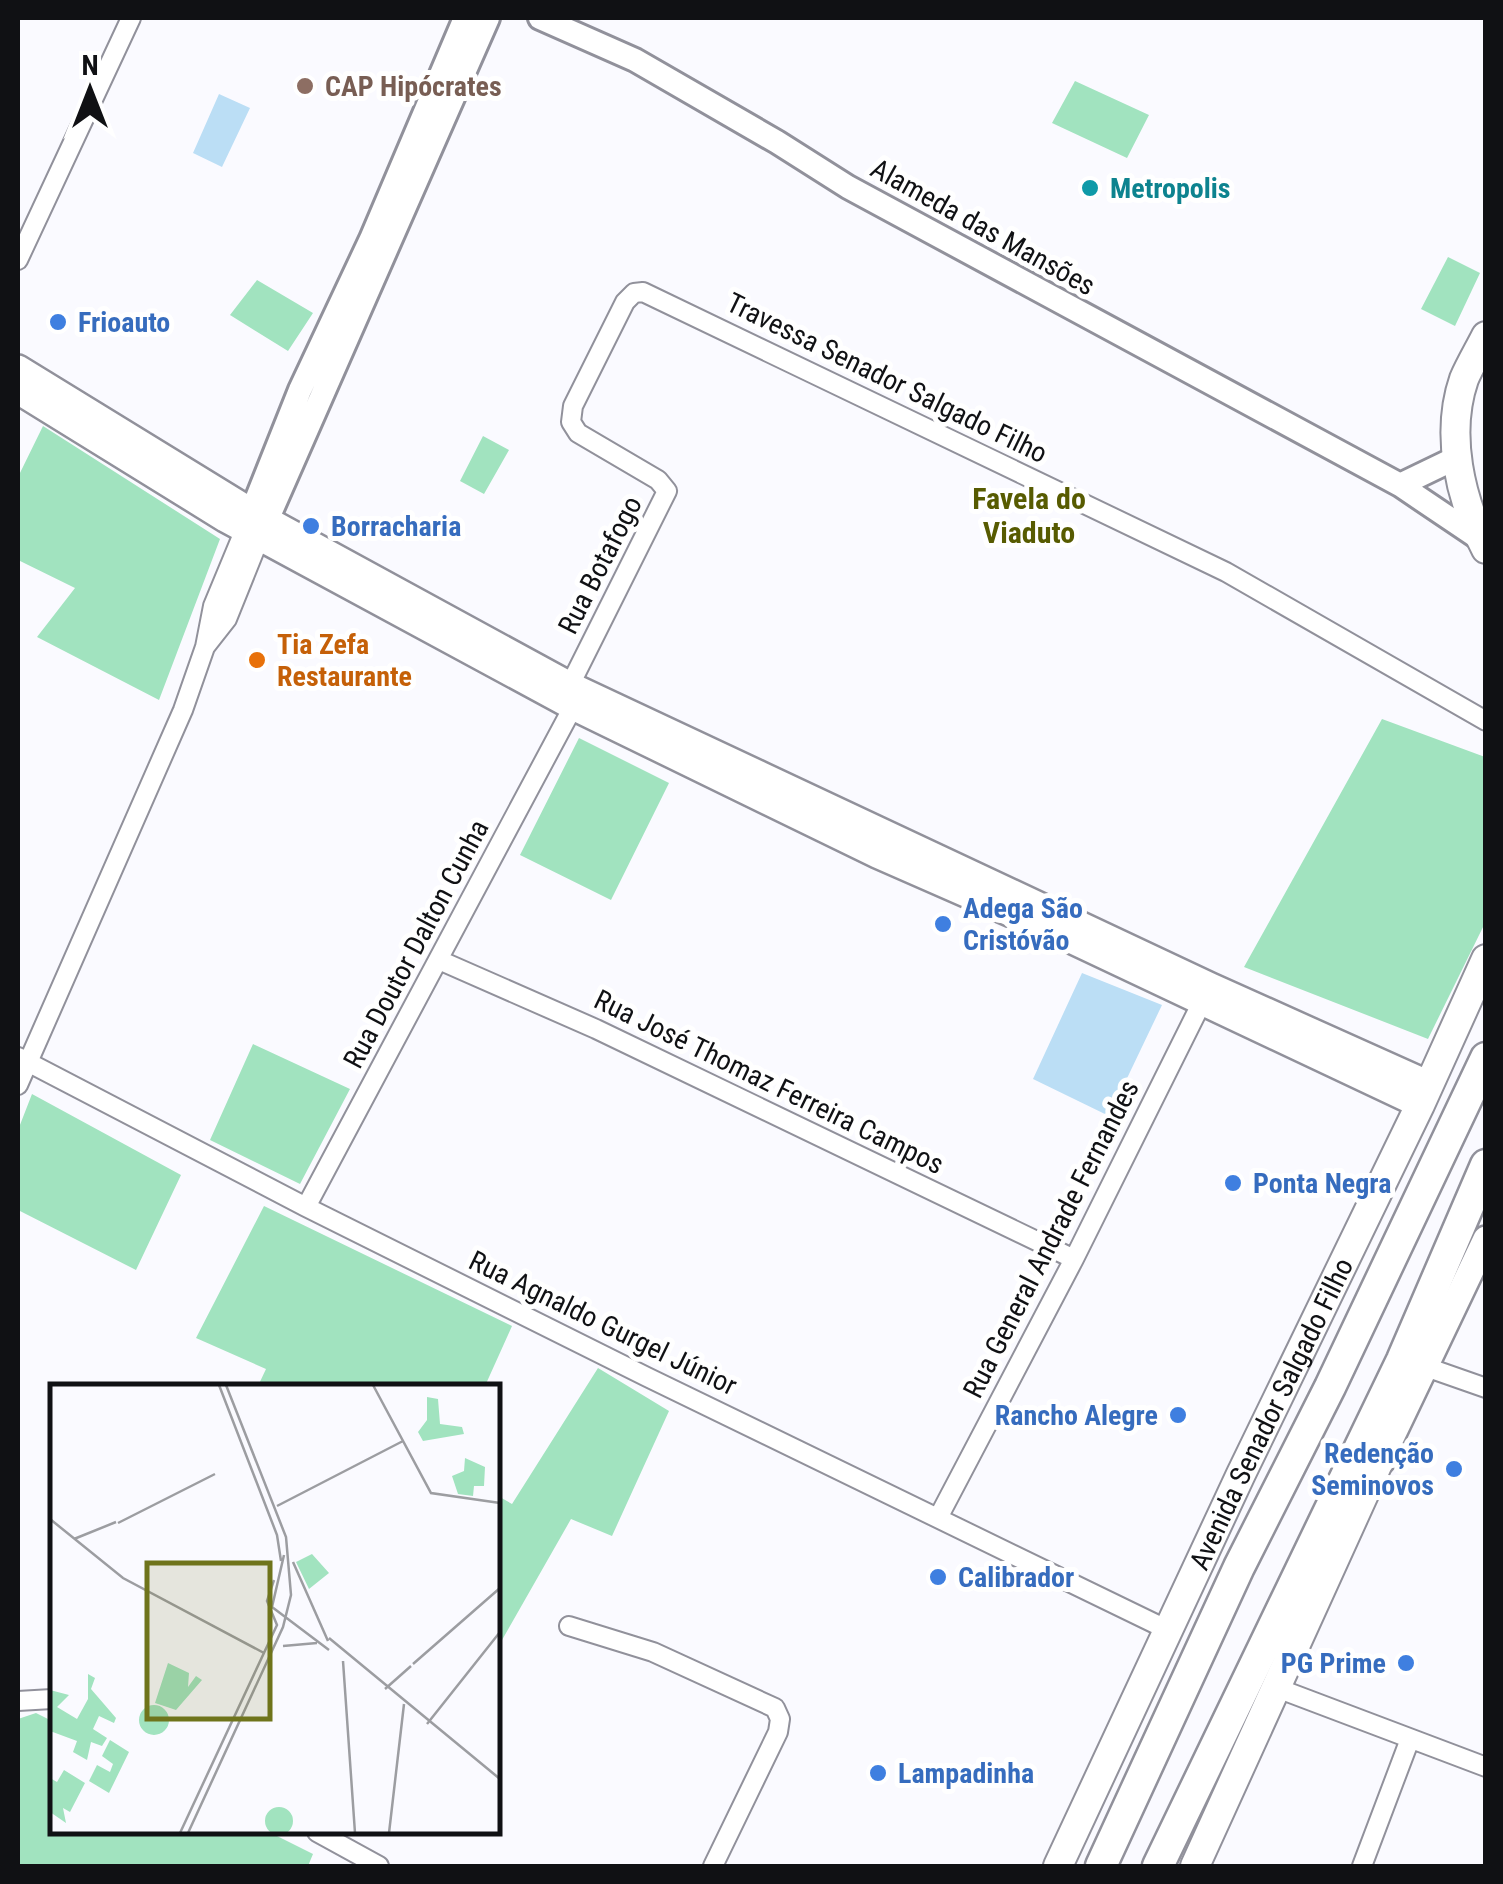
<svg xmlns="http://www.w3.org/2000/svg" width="1503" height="1884" font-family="'Roboto Condensed',sans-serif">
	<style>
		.green { fill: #a1e3bf }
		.water { fill: #bbdef5 }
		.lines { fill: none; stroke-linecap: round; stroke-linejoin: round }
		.minor-casing { stroke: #91919b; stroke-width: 22 }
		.tertiary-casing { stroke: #91919b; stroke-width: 28 }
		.secondary-casing { stroke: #91919b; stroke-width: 30 }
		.primary-casing { stroke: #91919b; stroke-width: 32 }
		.trunk-casing { stroke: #91919b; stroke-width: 35 }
		.minor { stroke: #fff; stroke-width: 18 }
		.tertiary { stroke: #fff; stroke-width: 22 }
		.secondary { stroke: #fff; stroke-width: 25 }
		.primary { stroke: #fff; stroke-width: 28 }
		.trunk { stroke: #fff; stroke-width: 30 }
		.education-dot { fill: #8d6e63; stroke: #fff; stroke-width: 4 }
		.culture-dot { fill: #0f9aa8; stroke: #fff; stroke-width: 4 }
		.shop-dot { fill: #3f7fe0; stroke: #fff; stroke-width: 4 }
		.food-dot { fill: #e8710a; stroke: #fff; stroke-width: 4 }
		.labels { text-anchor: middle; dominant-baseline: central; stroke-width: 10; stroke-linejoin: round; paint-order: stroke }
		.education-label { font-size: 28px; font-weight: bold; fill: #785e54; stroke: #fff; text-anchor: start }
		.culture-label { font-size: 28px; font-weight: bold; fill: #0d838f; stroke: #fff; text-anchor: start }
		.street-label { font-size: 28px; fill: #101114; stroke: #fff }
		.shop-label { font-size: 28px; font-weight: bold; fill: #366cbe; stroke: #fff; text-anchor: start }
		.food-label { font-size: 28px; font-weight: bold; fill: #c56008; stroke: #fff; text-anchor: start }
		.neighbourhood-label { font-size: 30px; font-weight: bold; fill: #575b01; stroke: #fff }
		.inset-road { fill: none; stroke: #9c9da1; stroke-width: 2.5 }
		.view { fill: #6f741b; fill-opacity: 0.15; stroke: #6f741b; stroke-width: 5 }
		.inset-edge { fill: none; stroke: #101114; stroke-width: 5 }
	</style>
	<rect width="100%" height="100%" fill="#fafaff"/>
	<path class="green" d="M 1075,81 L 1149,115 L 1127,158 L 1052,123 Z
		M 1448,257 L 1480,273 L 1455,326 L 1421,309 Z
		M 257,280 L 313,313 L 288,351 L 230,315 Z
		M 43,426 L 220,539 L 159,700 L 37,637 L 75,588 L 18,560 L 18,477 Z
		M 483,436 L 509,450 L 484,494 L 460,481 Z
		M 1382,719 L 1485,757 L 1485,923 L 1428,1039 L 1244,967 Z
		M 579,738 L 669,783 L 611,900 L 520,855 Z
		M 253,1044 L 350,1089 L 300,1184 L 210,1140 Z
		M 32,1094 L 181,1175 L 136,1270 L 18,1210 L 18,1130 Z
		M 264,1206 L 512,1326 L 485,1386 L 258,1386 L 266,1369 L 196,1338 Z
		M 598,1368 L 669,1411 L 612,1536 L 571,1519 L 502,1640 L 498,1638 L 498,1496 L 512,1504 Z
		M 36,1713 L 52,1721 L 52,1832 L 269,1832 L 313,1854 L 308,1866 L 18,1866 L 18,1719 Z"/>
	<path class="water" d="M 219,94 L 250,108 L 222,167 L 193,153 Z
		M 1082,973 L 1162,1005 L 1109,1116 L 1033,1079 Z"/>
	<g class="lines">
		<g class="minor-casing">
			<path id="minor" d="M 18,260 L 131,18
				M 205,647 L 227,619 L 260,537
				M 570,685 L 667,491 L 658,480 L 578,433 L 571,422 L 573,406 L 625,302 L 634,293 L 643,292 L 1226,572 L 1486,721
				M 439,960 L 596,1029 L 1074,1259
				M 18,1057 L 306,1207 L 647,1377 L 1168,1630
				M 18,1085 L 183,710 L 205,647 L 213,606 L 245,529
				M 306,1207 L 573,707
				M 1426,1367 L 1486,1388
				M 939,1516 L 1074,1259 L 1207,992
				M 569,1626 L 653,1652 L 775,1708 L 780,1719 L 778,1732 L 713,1866
				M 1277,1688 L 1486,1767
				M 18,1701 L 52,1699
				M 317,1832 L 379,1866
				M 1362,1866 L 1410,1739"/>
		</g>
		<g class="tertiary-casing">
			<path id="tertiary" d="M 540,18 L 635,60 L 777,142 L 848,187 L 1400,485 L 1480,539
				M 1400,485 L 1456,458
				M 245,528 L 300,390 L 371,239 L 465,18
				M 261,534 L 488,18"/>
		</g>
		<g class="secondary-casing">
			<path id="secondary" d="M 18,368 L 251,511 L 570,685 L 1211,986 L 1429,1084
				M 18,391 L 225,519 L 573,707 L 877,855 L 1064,937 L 1420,1105
				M 1391,1438 L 1486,1239"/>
		</g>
		<g class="primary-casing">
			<g id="primary">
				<path d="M 1486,336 C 1479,350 1470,365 1464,379 C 1445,434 1460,499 1486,549"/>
				<path id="s1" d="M 1058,1866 L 1241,1474 L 1420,1105 L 1486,959"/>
				<path d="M 1195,1866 L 1380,1459"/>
			</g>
		</g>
		<g class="trunk-casing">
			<path id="trunk" d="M 1380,1459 L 1391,1411
				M 1101,1866 L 1239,1567 L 1330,1387 L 1486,1058
				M 1158,1866 L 1402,1360 L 1486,1165"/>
		</g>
		<use href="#minor" class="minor"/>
		<use href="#tertiary" class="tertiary"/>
		<use href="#secondary" class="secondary"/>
		<use href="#primary" class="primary"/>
		<use href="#trunk" class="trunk"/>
	</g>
	<circle class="education-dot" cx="305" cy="86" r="10"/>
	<circle class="culture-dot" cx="1090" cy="188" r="10"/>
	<g class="shop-dot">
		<circle cx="58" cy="322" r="10"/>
		<circle cx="311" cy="526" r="10"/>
		<circle cx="943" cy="924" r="10"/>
		<circle cx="1233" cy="1183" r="10"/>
		<circle cx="1178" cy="1415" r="10"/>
		<circle cx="1454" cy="1469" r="10"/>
		<circle cx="938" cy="1577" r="10"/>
		<circle cx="1406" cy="1663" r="10"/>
		<circle cx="878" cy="1773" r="10"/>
	</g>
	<circle class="food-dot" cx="257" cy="660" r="10"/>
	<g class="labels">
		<g class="education-label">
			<text x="325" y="86">CAP Hipócrates</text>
		</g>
		<g class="culture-label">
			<text x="1110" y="188">Metropolis</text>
		</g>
		<g class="street-label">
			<text transform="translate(983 227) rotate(29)">Alameda das Mansões</text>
			<text transform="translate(887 378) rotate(26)">Travessa Senador Salgado Filho</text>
			<text transform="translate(600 565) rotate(-63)">Rua Botafogo</text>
			<text transform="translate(416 944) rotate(-62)">Rua Doutor Dalton Cunha</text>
			<text transform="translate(769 1082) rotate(26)">Rua José Thomaz Ferreira Campos</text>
			<text transform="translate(1051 1239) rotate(-63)">Rua General Andrade Fernandes</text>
			<text transform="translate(603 1323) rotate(26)">Rua Agnaldo Gurgel Júnior</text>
			<text stroke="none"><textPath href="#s1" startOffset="500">Avenida Senador Salgado Filho</textPath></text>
		</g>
		<g class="shop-label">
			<text x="78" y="322">Frioauto</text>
			<text x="331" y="526">Borracharia</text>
			<text x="963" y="908">Adega São<tspan x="963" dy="32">Cristóvão</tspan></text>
			<text x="1253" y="1183">Ponta Negra</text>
			<text x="1158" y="1415" text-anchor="end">Rancho Alegre</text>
			<text x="1434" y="1453" text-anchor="end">Redenção<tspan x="1434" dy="32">Seminovos</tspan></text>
			<text x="958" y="1577">Calibrador</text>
			<text x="1386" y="1663" text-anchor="end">PG Prime</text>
			<text x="898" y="1773">Lampadinha</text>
		</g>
		<g class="food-label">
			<text x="277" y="644">Tia Zefa<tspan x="277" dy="32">Restaurante</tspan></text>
		</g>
		<g class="neighbourhood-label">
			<text x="1029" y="498">Favela do<tspan x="1029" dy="34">Viaduto</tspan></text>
		</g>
	</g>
	<g transform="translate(50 1384)">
		<rect width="450" height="450" fill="#fafaff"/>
		<path d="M 377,13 L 388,15 L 390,40 L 412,43 L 414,50 L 373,57 L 368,48 L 377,36 ZM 415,74 L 435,83 L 434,102 L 424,102 L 423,112 L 408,110 L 402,92 L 414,87 ZM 262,170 L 279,189 L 259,205 L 246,178 ZM 118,279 L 139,289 L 138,303 L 146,292 L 152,296 L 126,326 L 105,319 ZM 38,290 L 45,294 L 41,305 L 66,334 L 64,339 L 49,332 L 43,345 L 57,354 L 52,362 L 41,358 L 37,376 L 23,368 L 27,357 L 0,347 L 0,306 L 19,311 L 7,323 L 27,335 L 38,315 ZM89 336a15 15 0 1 1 30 0a15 15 0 1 1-30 0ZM 60,356 L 79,368 L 59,409 L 39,397 L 47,381 L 60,388 L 63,380 L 52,372 ZM 14,386 L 35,399 L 20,428 L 13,424 L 16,439 L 0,428 L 0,394 L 7,398 ZM215 437a14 14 0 1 1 28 0a14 14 0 1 1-28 0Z" fill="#a1e3bf"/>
		<path class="inset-road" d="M 169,1 L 227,151 L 231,177M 323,1 L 381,109 L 450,119M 227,122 L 353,57M 0,135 L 73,194 L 214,269M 68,139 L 165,90M 24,155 L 66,138M 234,171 L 222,223 L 279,266M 243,178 L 278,257M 279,254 L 450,395M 233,262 L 267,259M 293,277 L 305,449M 363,280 L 450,204M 335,305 L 361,282M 377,340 L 450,248M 130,449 L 227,241 L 217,217 L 224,196M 138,449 L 233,243 L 241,211 L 236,153 L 176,1M 339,449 L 354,320"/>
		<path class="view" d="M 97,179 L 220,179 L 220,335 L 97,335 Z"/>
		<rect width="450" height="450" class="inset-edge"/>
	</g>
	<rect width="1503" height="1884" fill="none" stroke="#101114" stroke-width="40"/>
	<g transform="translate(90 90)" stroke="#ffffff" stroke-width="8" paint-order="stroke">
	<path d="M0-8L18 38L0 25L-18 38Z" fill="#101114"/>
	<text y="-15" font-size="28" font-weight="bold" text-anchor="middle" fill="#101114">N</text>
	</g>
</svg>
